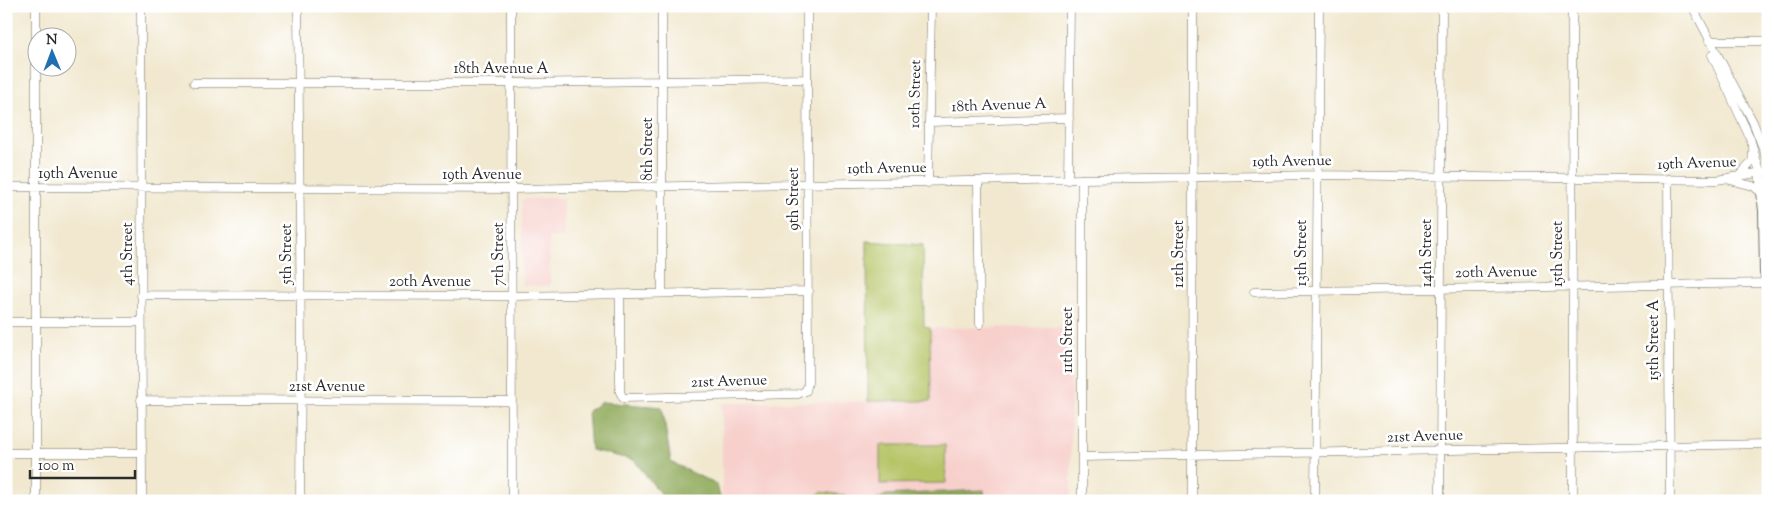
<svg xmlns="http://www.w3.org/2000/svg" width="1774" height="507" font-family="'Sorts Mill Goudy',serif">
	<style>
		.built { fill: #f7d0cc }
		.green { fill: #b6c466; stroke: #707848 }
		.forest { fill: #90aa5b; stroke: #5e6a43 }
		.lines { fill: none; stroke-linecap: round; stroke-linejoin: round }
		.minor-casing { stroke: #706d64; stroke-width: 9 }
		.major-casing { stroke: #706d64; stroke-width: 12 }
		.minor { stroke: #fff; stroke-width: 8 }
		.major { stroke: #fff; stroke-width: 10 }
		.labels { text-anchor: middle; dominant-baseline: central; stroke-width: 5; stroke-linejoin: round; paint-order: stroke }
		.street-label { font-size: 15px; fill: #2b2b2b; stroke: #fff }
	</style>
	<rect width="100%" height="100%" fill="#fff"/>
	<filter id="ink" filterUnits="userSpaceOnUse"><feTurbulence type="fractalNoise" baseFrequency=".02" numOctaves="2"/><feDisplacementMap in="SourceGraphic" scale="10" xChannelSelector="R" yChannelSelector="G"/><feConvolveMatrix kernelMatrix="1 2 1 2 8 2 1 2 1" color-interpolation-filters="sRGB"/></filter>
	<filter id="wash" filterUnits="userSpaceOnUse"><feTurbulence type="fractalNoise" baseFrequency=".0096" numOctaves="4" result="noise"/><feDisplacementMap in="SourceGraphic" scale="20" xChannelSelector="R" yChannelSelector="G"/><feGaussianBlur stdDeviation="1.12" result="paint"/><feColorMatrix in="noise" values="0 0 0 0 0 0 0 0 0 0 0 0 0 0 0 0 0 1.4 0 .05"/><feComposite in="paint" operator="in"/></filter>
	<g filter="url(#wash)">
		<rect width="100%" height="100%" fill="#f1e8cf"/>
		<path class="built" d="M 563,198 L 564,237 L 549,237 L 550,286 L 522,285 L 522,199 Z
			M 1071,327 L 1071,501 L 722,501 L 722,403 L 931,401 L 930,328 Z"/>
		<path class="green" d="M 867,241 L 923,245 L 924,326 L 930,328 L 931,401 L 868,401 Z
			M 880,445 L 945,445 L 946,483 L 880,484 Z
			M 821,492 L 845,495 L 845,501 L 810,501 Z"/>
		<path class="forest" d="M 602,402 L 662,407 L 671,462 L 717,485 L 721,501 L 666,501 L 634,460 L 591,450 L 588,411 Z
			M 984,490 L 985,501 L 875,501 L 886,495 Z"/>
	</g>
	<g filter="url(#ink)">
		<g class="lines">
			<g class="minor-casing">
				<path id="minor" d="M 36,6 L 36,501
					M 141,6 L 142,501
					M 298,6 L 301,348 L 300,501
					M 511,6 L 512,501
					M 662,6 L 662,292
					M 1572,6 L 1573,501
					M 1692,6 L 1753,122 L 1768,161
					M 1709,41 L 1768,41
					M 1712,55 L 1750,138 L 1760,172
					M 194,83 L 512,83 L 807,79
					M 930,122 L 1069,118
					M 1738,177 L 1752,162 L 1753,152
					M 1668,179 L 1670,501
					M 1068,180 L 1070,6
					M 1730,180 L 1753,186 L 1763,194
					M 978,181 L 980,324
					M 928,183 L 931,6
					M 6,187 L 512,189 L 1316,175 L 1717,180 L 1768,171
					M 1254,292 L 1768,283
					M 620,294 L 620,392 L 623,398 L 798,394 L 806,391 L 808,383 L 807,6
					M 141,295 L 512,296 L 809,291
					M 6,322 L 141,322
					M 141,400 L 512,401
					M 6,453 L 142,453
					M 1082,457 L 1768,444
					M 1082,501 L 1082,179
					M 1192,501 L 1193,6
					M 1315,501 L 1319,6
					M 1440,501 L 1442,6"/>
			</g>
			<g class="major-casing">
				<path id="major" d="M 1760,172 L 1764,211 L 1765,273 L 1768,281"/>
			</g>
			<use href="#minor" class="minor"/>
			<use href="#major" class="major"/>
		</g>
	</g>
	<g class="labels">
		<g class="street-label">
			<text x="501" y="69">18th Avenue A</text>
			<text transform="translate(916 94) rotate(-89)">10th Street</text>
			<text transform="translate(999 106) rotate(-2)">18th Avenue A</text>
			<text transform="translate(648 149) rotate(-90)">8th Street</text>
			<text transform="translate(1292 162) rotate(-1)">19th Avenue</text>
			<text transform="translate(1697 164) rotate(-2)">19th Avenue</text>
			<text transform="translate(887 169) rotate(-1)">19th Avenue</text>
			<text x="78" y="174">19th Avenue</text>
			<text x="482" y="175">19th Avenue</text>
			<text transform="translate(794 199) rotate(-90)">9th Street</text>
			<text transform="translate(1302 253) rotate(-90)">13th Street</text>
			<text transform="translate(1427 253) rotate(-90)">14th Street</text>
			<text transform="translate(128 254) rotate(-90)">4th Street</text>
			<text transform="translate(287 254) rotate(-90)">5th Street</text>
			<text transform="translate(499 254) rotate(-90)">7th Street</text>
			<text transform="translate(1179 254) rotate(-90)">12th Street</text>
			<text transform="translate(1558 254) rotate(-90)">15th Street</text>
			<text transform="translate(1496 273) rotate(-1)">20th Avenue</text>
			<text x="430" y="282">20th Avenue</text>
			<text transform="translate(1068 340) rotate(-90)">11th Street</text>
			<text transform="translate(1654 340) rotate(-90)">15th Street A</text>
			<text transform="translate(729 382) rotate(-2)">21st Avenue</text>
			<text x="327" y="387">21st Avenue</text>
			<text transform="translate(1425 437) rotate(-2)">21st Avenue</text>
		</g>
	</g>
	<rect width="1774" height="507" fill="none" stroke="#fff" stroke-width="25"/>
	<g transform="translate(52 52) rotate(359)"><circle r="24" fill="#ffffff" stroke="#aaaaaa"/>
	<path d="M0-4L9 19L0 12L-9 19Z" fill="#1f6fb2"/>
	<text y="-8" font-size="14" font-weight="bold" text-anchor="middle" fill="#2b2b2b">N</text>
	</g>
	<path d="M30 470v8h105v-8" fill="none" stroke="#2b2b2b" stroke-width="2.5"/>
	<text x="38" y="470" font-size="15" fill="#2b2b2b" stroke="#ffffff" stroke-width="4" paint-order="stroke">100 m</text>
</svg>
